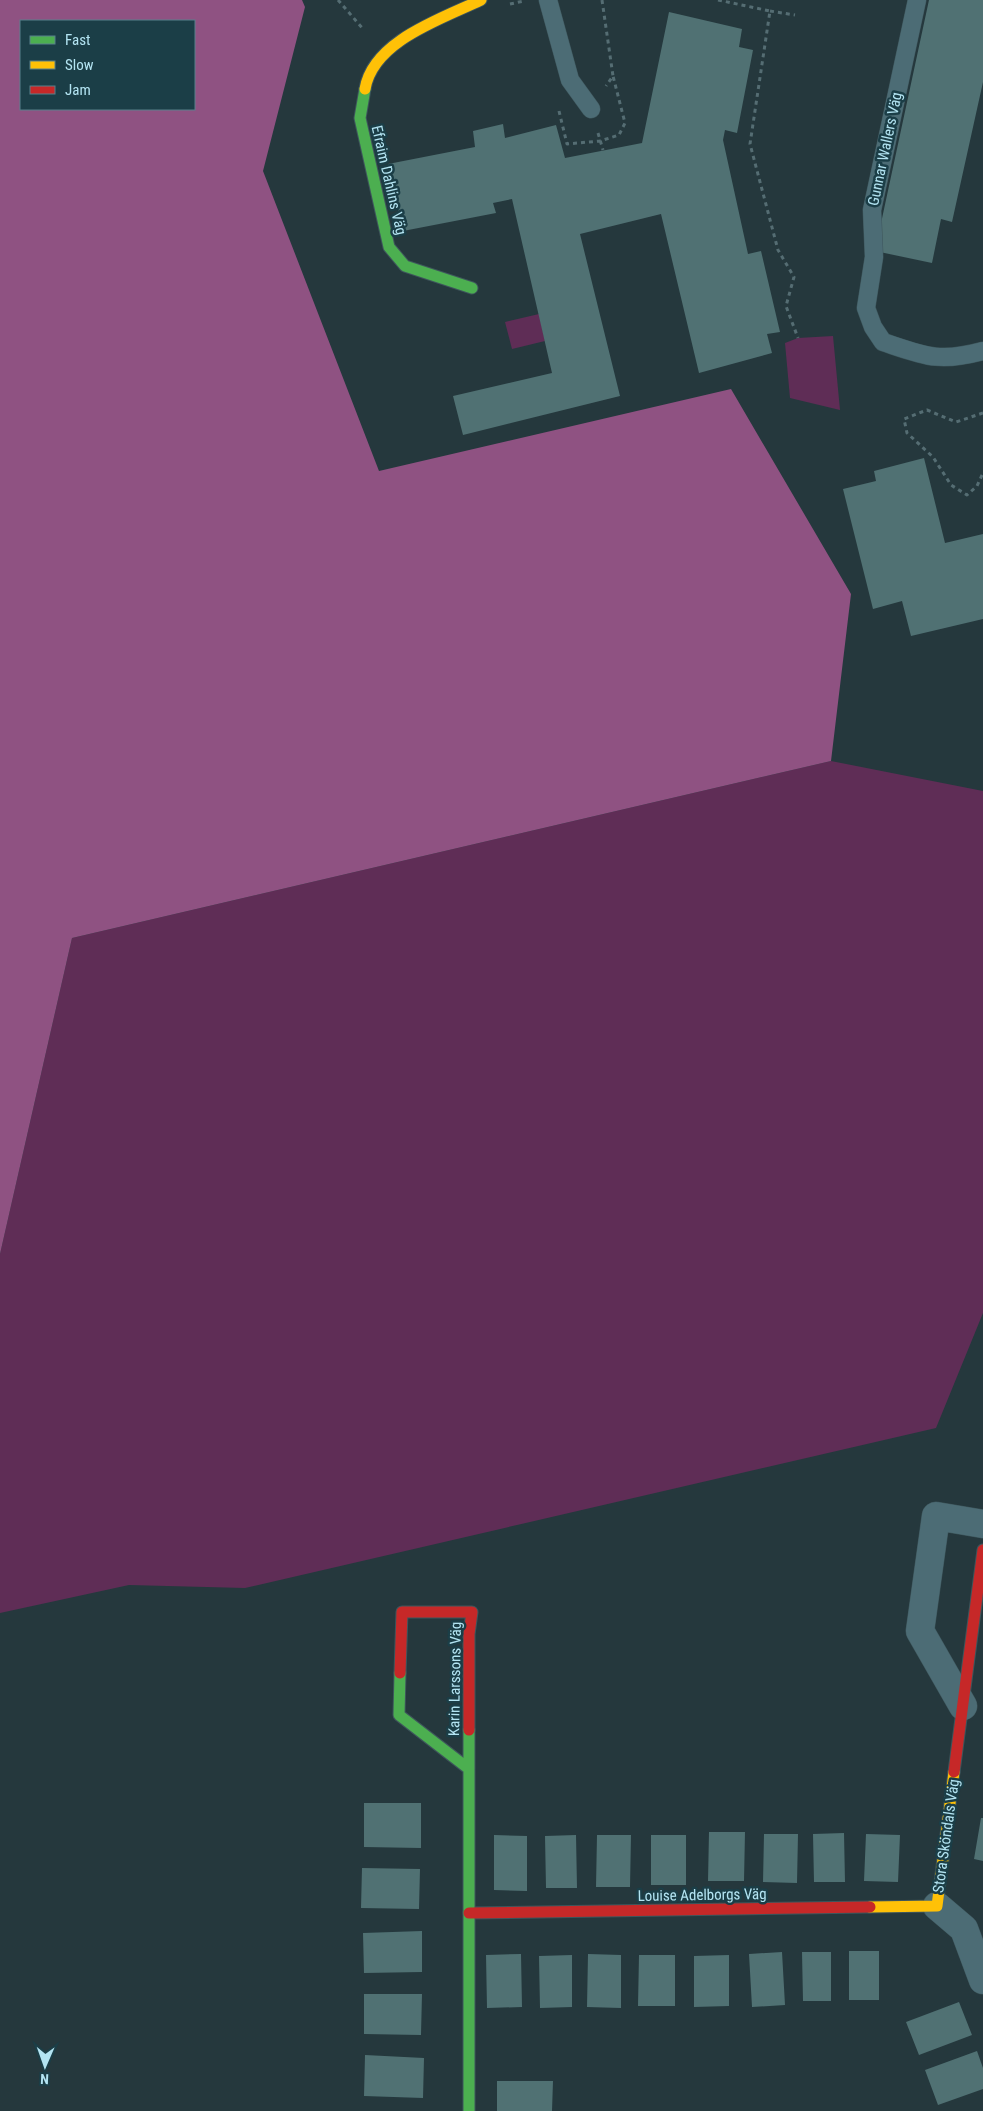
<svg xmlns="http://www.w3.org/2000/svg" width="983" height="2111" font-family="'Roboto Condensed',sans-serif">
	<style>
		.green { fill: #5f2d56 }
		.forest { fill: #8f5282; fill-rule: evenodd }
		.building { fill: #507173 }
		.lines { fill: none; stroke-linecap: round; stroke-linejoin: round }
		.lane-casing { stroke: #3e565c; stroke-width: 19 }
		.street-casing { stroke: #3e565c; stroke-width: 29 }
		.fast-casing { stroke: #3e565c; stroke-width: 13 }
		.slow-casing { stroke: #3e565c; stroke-width: 13 }
		.jam-casing { stroke: #3e565c; stroke-width: 13 }
		.path { stroke: #556d73; stroke-width: 3; stroke-dasharray: 4 4; stroke-linecap: butt }
		.lane { stroke: #4c6c75; stroke-width: 18 }
		.street { stroke: #4c6c75; stroke-width: 28 }
		.fast { stroke: #4caf50; stroke-width: 11 }
		.slow { stroke: #ffc107; stroke-width: 11 }
		.jam { stroke: #c62828; stroke-width: 11 }
		.labels { text-anchor: middle; dominant-baseline: central; stroke-width: 5; stroke-linejoin: round; paint-order: stroke }
		.street-label { font-size: 15px; fill: #b3e4f2; stroke: #1b3e47 }
	</style>
	<rect width="100%" height="100%" fill="#25383d"/>
	<path class="green" d="M 539,314 L 545,341 L 512,349 L 505,322 Z
		M 833,336 L 840,410 L 790,398 L 785,343 L 798,338 Z
		M 831,761 L 983,791 L 983,1313 L 936,1428 L 245,1588 L 129,1585 L 0,1613 L 0,1254 L 72,938 Z"/>
	<path class="forest" d="M 0,0 L 302,0 L 305,7 L 263,171 L 379,471 L 731,389 L 851,594 L 831,761 L 72,938 L 0,1254 ZM 21,21 L 194,21 L 194,109 L 21,109 Z"/>
	<path class="building" d="M 929,0 L 983,0 L 983,82 L 952,222 L 941,219 L 932,263 L 875,251 Z
		M 669,12 L 742,29 L 739,47 L 753,50 L 737,133 L 725,130 L 723,140 L 748,254 L 761,251 L 780,332 L 767,334 L 772,353 L 699,373 L 661,214 L 580,234 L 620,396 L 463,435 L 453,396 L 552,373 L 512,199 L 493,203 L 496,213 L 403,231 L 388,164 L 475,147 L 473,131 L 503,124 L 505,138 L 556,125 L 565,158 L 642,143 Z
		M 924,458 L 945,543 L 983,534 L 983,619 L 911,636 L 902,601 L 873,609 L 843,489 L 876,481 L 874,471 Z
		M 364,1803 L 421,1803 L 421,1848 L 364,1847 Z
		M 981,1818 L 983,1818 L 983,1861 L 974,1859 Z
		M 709,1832 L 745,1832 L 744,1881 L 708,1881 Z
		M 844,1833 L 845,1882 L 814,1882 L 813,1834 Z
		M 764,1834 L 798,1834 L 797,1883 L 763,1882 Z
		M 866,1834 L 900,1835 L 898,1882 L 864,1881 Z
		M 494,1835 L 527,1836 L 527,1891 L 494,1890 Z
		M 576,1835 L 577,1888 L 546,1888 L 545,1836 Z
		M 597,1835 L 631,1835 L 630,1887 L 596,1887 Z
		M 651,1835 L 686,1835 L 686,1885 L 651,1885 Z
		M 362,1868 L 420,1869 L 419,1909 L 361,1908 Z
		M 422,1931 L 422,1972 L 364,1973 L 363,1933 Z
		M 849,1951 L 879,1951 L 879,2000 L 849,2000 Z
		M 782,1952 L 785,2005 L 752,2007 L 749,1954 Z
		M 802,1952 L 831,1952 L 831,2001 L 803,2001 Z
		M 521,1954 L 522,2007 L 487,2008 L 486,1955 Z
		M 588,1954 L 621,1955 L 621,2008 L 587,2007 Z
		M 572,1955 L 572,2007 L 540,2008 L 539,1956 Z
		M 639,1955 L 675,1955 L 675,2006 L 638,2006 Z
		M 729,1955 L 729,2006 L 694,2007 L 694,1956 Z
		M 364,1994 L 422,1994 L 421,2035 L 364,2034 Z
		M 959,2002 L 972,2035 L 919,2055 L 906,2022 Z
		M 977,2051 L 983,2068 L 983,2089 L 938,2105 L 925,2070 Z
		M 365,2055 L 424,2058 L 423,2098 L 364,2096 Z
		M 497,2081 L 553,2081 L 552,2111 L 497,2111 Z"/>
	<g class="lines">
		<g class="lane-casing">
			<path id="lane" d="M 548,0 L 570,80 L 591,109
				M 917,0 L 872,210 L 874,257 L 866,308 L 873,327 L 883,342 C 925,356 939,363 983,351"/>
		</g>
		<g class="street-casing">
			<path id="street" d="M 963,1706 L 920,1631 L 936,1516 L 983,1524
				M 937,1906 L 964,1929 L 983,1980"/>
		</g>
		<g class="fast-casing">
			<path id="fast" d="M 365,89 L 360,118 L 389,247 L 405,266 L 472,288
				M 400,1673 L 399,1715 L 469,1769
				M 469,1730 L 469,2111"/>
		</g>
		<g class="slow-casing">
			<path id="slow" d="M 365,89 C 373,41 441,19 481,0
				M 870,1907 L 937,1906 L 954,1772"/>
		</g>
		<g class="jam-casing">
			<path id="jam" d="M 400,1673 L 402,1612 L 472,1612 L 469,1634 L 469,1730
				M 954,1772 L 983,1550
				M 469,1913 L 870,1907"/>
		</g>
		<path class="path" d="M 338,0 L 364,30
			M 602,0 L 613,76 L 606,86
			M 718,0 L 770,11 L 750,144 L 778,250 L 794,277 L 786,306 L 798,338
			M 510,4 L 524,1
			M 770,11 L 795,15
			M 559,111 L 567,144 L 600,141 L 619,135 L 625,123 L 613,76
			M 598,133 L 603,150
			M 983,413 L 956,422 L 927,410 L 904,419 L 907,433 L 933,457 L 951,485 L 967,495 L 977,486 L 983,473"/>
		<use href="#lane" class="lane"/>
		<use href="#street" class="street"/>
		<use href="#fast" class="fast"/>
		<use href="#slow" class="slow"/>
		<use href="#jam" class="jam"/>
	</g>
	<g class="labels">
		<g class="street-label">
			<text transform="translate(885 149) rotate(-78)">Gunnar Wallers Väg</text>
			<text transform="translate(389 180) rotate(77)">Efraim Dahlins Väg</text>
			<text transform="translate(455 1679) rotate(-89)">Karin Larssons Väg</text>
			<text transform="translate(946 1836) rotate(-82)">Stora Sköndals Väg</text>
			<text transform="translate(702 1895) rotate(-1)">Louise Adelborgs Väg</text>
		</g>
	</g>
	<rect x="20" y="20" width="175" height="90" fill="#1b3e47" stroke="#58808b"/>
	<rect x="30" y="36" width="25" height="8" fill="#4caf50" stroke="#58808b"/>
	<text x="65" y="45" font-size="15" fill="#b3e4f2">Fast</text>
	<rect x="30" y="61" width="25" height="8" fill="#ffc107" stroke="#58808b"/>
	<text x="65" y="70" font-size="15" fill="#b3e4f2">Slow</text>
	<rect x="30" y="86" width="25" height="8" fill="#c62828" stroke="#58808b"/>
	<text x="65" y="95" font-size="15" fill="#b3e4f2">Jam</text>
	<g transform="translate(45 2066) rotate(182)" stroke="#1b3e47" stroke-width="4" paint-order="stroke">
	<path d="M0-4L9 19L0 12L-9 19Z" fill="#b3e4f2"/>
	<text y="-8" font-size="14" font-weight="bold" text-anchor="middle" fill="#b3e4f2">N</text>
	</g>
</svg>
